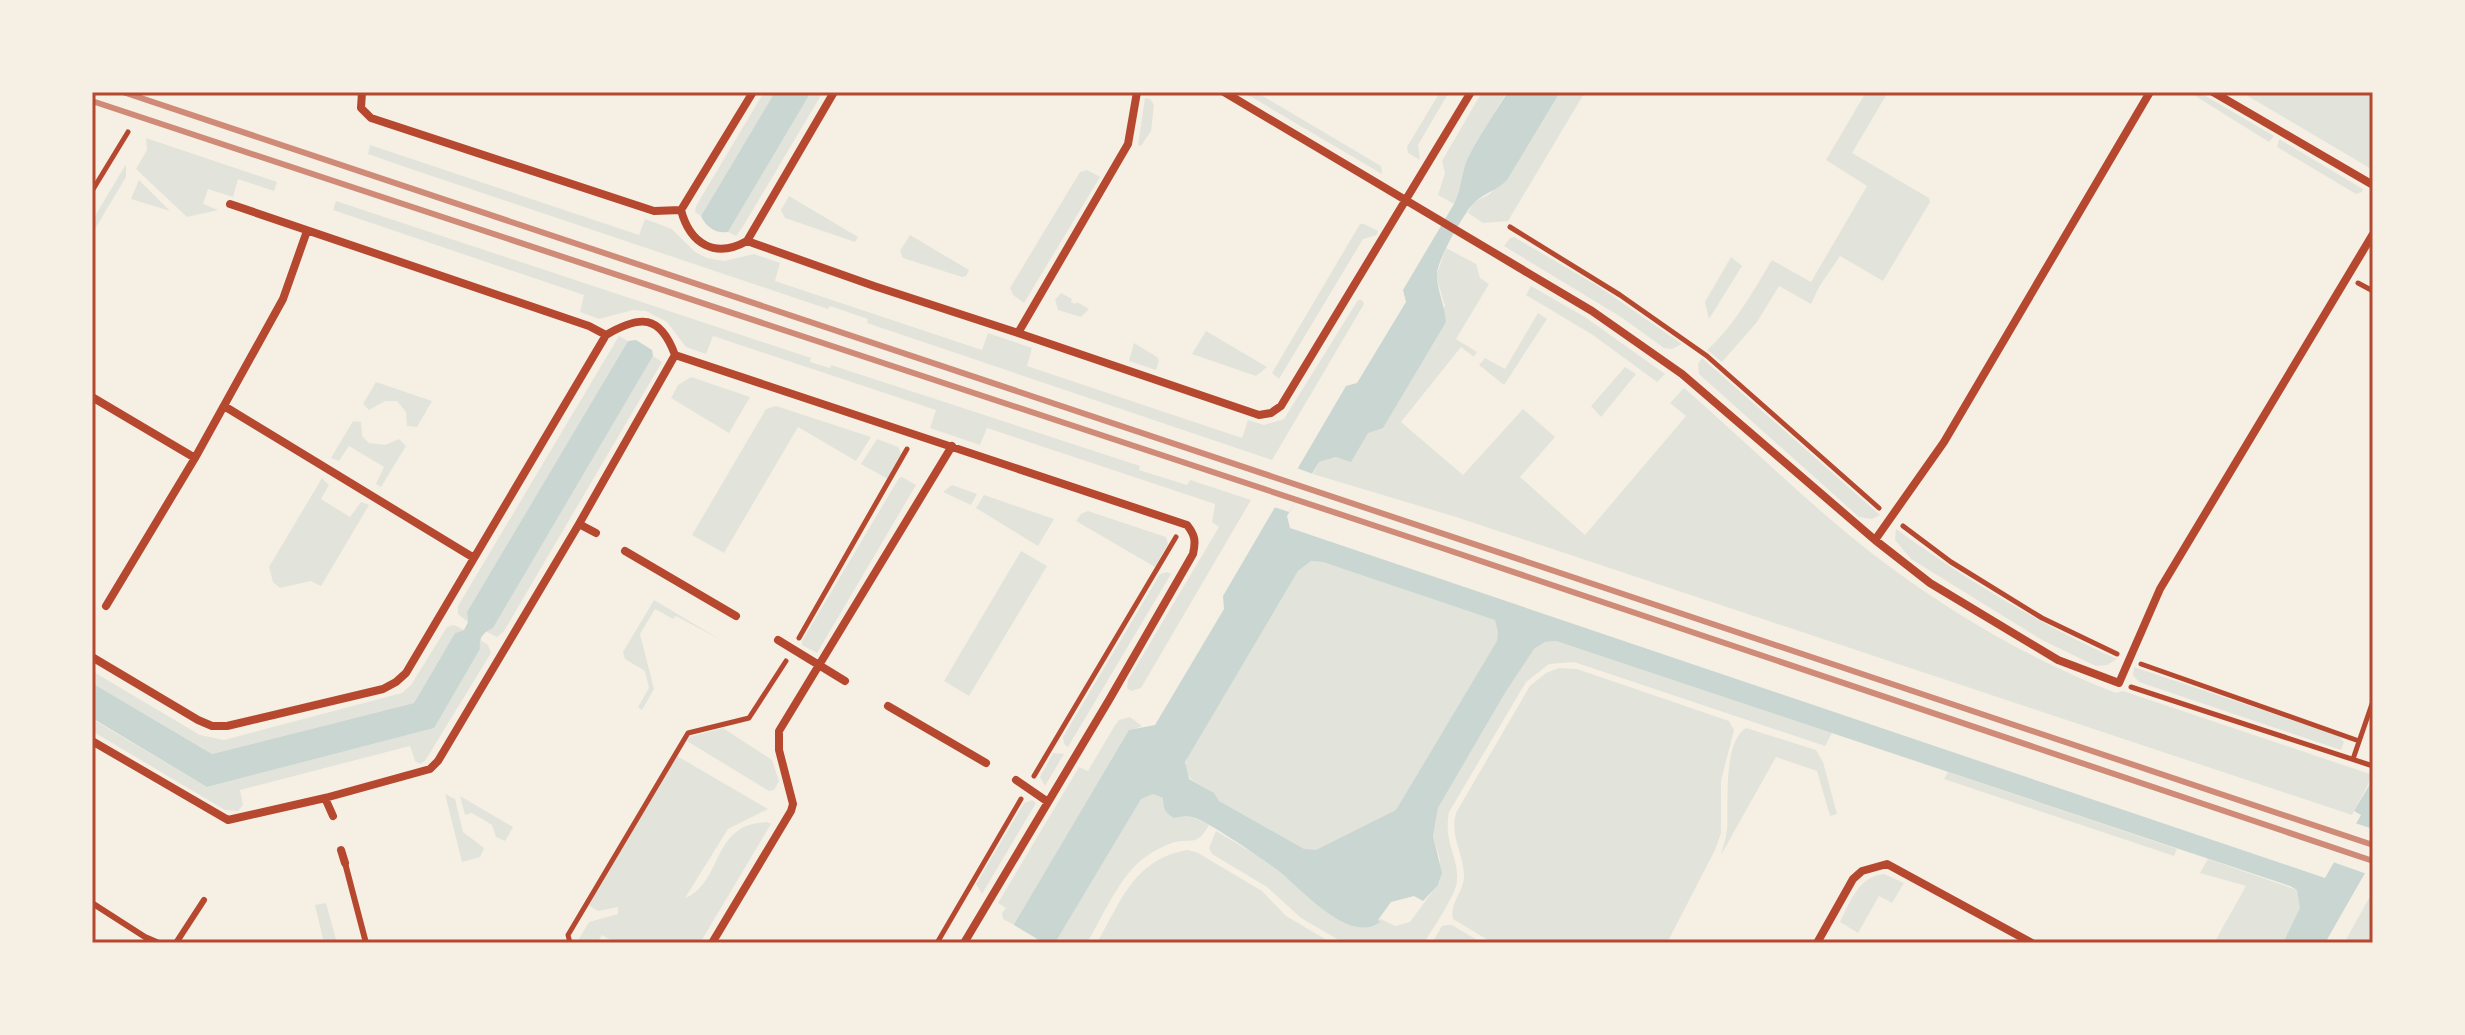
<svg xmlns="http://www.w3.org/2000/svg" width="2465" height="1035" font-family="'Roboto Condensed',sans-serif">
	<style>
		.green { fill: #e2e4dc }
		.water { fill: #c9d6d2; fill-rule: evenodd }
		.pier { fill: #f6efe4 }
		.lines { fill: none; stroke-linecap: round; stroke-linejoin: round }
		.path { stroke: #b5482f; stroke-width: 5 }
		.service { stroke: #b5482f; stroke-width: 6 }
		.minor { stroke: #b5482f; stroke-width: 8 }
		.rail { stroke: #cf8b77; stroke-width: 6 }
		.neatline { fill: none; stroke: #b5482f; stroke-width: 3 }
	</style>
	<rect width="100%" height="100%" fill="#f6efe4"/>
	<path class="green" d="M 764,92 L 775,92 L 701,216 L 695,212 L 696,206 Z
		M 811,92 L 823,92 L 742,228 L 736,236 L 728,232 Z
		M 1243,92 L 1256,92 L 1381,166 L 1382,174 Z
		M 1440,92 L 1449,92 L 1418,145 L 1420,160 L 1408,153 L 1407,147 Z
		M 1482,92 L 1507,92 C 1494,114 1478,137 1467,161 C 1461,175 1461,190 1454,204 L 1438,195 L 1445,173 L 1442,161 Z
		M 1559,92 L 1585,92 L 1508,221 L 1483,223 L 1468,213 L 1474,202 L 1490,194 Z
		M 1866,92 L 1888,92 L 1852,153 L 1929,198 L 1930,202 L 1883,281 L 1840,256 L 1819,287 L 1811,304 L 1779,286 L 1757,322 L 1722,362 L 1707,350 C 1735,325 1753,291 1772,260 L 1811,282 L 1867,186 L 1826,160 Z
		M 2189,92 L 2199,92 L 2274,136 L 2269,142 Z
		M 2241,92 L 2373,92 L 2373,170 Z
		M 1145,98 L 1150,99 L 1154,105 L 1151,131 L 1141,146 L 1138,145 Z
		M 146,138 L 277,182 L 274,191 L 238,179 L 233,197 L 208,189 L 203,204 L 218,210 L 187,217 L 136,169 L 147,150 Z
		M 2279,139 L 2363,189 L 2362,192 L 2356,194 L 2277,147 Z
		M 370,145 L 639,235 L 645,219 L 672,229 L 695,252 L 707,258 L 724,261 L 754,254 L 780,263 L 775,281 L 982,350 L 988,333 L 1032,348 L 1027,366 L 1242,438 L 1248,420 L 1264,425 L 1284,419 L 1358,300 L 1362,300 L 1364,304 L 1272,460 L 867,323 L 868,319 L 830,306 L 828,309 L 408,168 L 368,154 Z
		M 126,164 L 126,177 L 92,234 L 92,221 Z
		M 1087,170 L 1100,177 L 1024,303 L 1013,295 L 1010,288 L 1080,172 Z
		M 139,180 L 170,211 L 131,199 Z
		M 789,196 L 858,237 L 855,242 L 785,218 L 781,210 Z
		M 336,201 L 811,358 L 810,362 L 830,368 L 831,365 L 1140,466 L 1139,470 L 1187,485 L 1190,480 L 1251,500 L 1141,688 L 1131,691 L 1127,688 L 1128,680 L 1219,527 L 1212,522 L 1215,504 L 987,428 L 980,445 L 930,428 L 936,410 L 713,336 L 706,354 L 686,347 L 667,322 L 646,311 L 633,310 L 599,319 L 580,312 L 584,295 L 333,210 Z
		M 1360,224 L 1364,224 L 1378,231 L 1377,235 L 1363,239 L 1279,379 L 1272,373 Z
		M 910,235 L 969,270 L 966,276 L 962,277 L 903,258 L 900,251 Z
		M 1514,237 L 1598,286 L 1682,344 L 1672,349 L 1664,348 L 1621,317 L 1504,246 L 1510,238 Z
		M 1446,248 L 1476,264 L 1480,278 L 1489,284 L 1456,339 L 1477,352 L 1474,357 L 1461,347 L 1401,422 L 1463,475 L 1523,409 L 1555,437 L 1520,477 L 1585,535 L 1686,416 L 1670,403 L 1684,388 C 1750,445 1812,508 1882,561 C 1954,615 2033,661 2116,693 L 2123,691 L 2373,775 L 2352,815 L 1456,517 L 1313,474 L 1319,462 L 1336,457 L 1368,433 L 1445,306 L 1436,276 Z
		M 1731,257 L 1742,266 L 1709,319 L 1705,302 Z
		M 1531,286 L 1585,317 L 1665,374 L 1657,382 L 1593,335 L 1526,295 Z
		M 1061,293 L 1072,299 L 1071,302 L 1075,304 L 1077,302 L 1089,309 L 1081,317 L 1058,310 L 1055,300 Z
		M 1538,313 L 1547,319 L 1504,385 L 1479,365 L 1485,358 L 1505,369 Z
		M 1206,331 L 1267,367 L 1256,376 L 1192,354 Z
		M 619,336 L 628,341 L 467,612 L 468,622 L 458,614 L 458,606 Z
		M 1134,343 L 1157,357 L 1159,361 L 1156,370 L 1129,361 Z
		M 653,356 L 662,362 L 504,631 L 497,637 L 485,631 L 493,628 Z
		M 1702,358 L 1880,515 L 1872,519 L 1859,517 L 1699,374 L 1698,364 Z
		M 1625,367 L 1636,374 L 1601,417 L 1591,406 Z
		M 691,377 L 750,397 L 729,433 L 671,398 L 678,385 Z
		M 376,382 L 432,401 L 417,427 L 407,426 L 406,412 L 397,401 L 385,401 L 369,410 L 363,404 Z
		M 776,406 L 871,437 L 856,461 L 798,427 L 724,553 L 692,535 L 766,409 Z
		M 353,421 L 361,422 L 362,436 L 369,443 L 385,445 L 399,439 L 406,446 L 381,487 L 376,484 L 384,467 L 349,446 L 339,461 L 331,458 Z
		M 877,439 L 898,447 L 902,456 L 888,479 L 861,464 Z
		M 902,477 L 916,485 L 817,653 L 802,645 L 802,641 L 899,478 Z
		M 322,478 L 329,485 L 321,499 L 350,517 L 361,502 L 369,505 L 321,586 L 311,581 L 280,588 L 273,582 L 269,567 Z
		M 952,485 L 977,494 L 971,505 L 943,492 Z
		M 984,495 L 1054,519 L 1038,546 L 976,508 Z
		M 1088,511 L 1166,537 L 1168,544 L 1155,567 L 1076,521 L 1081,514 Z
		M 1896,529 C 1966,580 2038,623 2117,659 L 2107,665 L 2096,666 L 2042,640 L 1911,559 L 1895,540 Z
		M 1021,551 L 1047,566 L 969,696 L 944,681 Z
		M 1311,561 L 1323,562 L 1497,616 L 1507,633 L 1395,829 L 1328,869 L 1219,801 C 1207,780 1175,786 1189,753 L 1298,571 Z
		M 1167,572 L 1171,574 L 1068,747 L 1064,744 L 1063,737 L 1160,574 Z
		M 654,600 L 721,640 L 676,616 L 673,619 L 655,609 L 640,634 L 654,689 L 642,710 L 638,707 L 649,688 L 645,671 L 625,659 L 623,652 Z
		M 454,625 L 464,630 L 455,633 L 414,703 L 212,754 L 92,683 L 92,671 L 200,735 L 224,740 L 402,693 L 411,685 L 447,627 Z
		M 480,640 L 488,645 L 491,653 L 425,761 L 420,764 L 415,761 L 410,746 L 240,790 L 243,805 L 238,811 L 225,810 L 92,731 L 92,719 L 207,787 L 433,728 L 480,649 Z
		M 1556,641 L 1832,733 L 1825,746 L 1574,662 L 1549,664 L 1526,682 L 1449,812 C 1443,844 1459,856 1457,881 C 1457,893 1432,930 1424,943 L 1344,943 L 1301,918 L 1267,887 L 1212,854 L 1209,848 L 1216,831 C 1237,844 1261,856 1280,872 C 1304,893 1325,915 1356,926 L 1381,919 L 1395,926 L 1410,922 L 1440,881 L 1440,860 L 1433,836 L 1438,808 L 1505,693 L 1534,649 L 1545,642 Z
		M 2134,667 L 2339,736 L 2344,742 L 2341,750 L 2139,682 L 2133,675 Z
		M 1559,668 L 1577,669 L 1729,721 L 1734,730 L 1721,781 L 1721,833 L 1715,850 L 1667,943 L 1493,943 L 1453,919 C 1449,904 1464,891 1464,876 C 1464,853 1448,834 1457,811 L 1530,686 L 1546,673 Z
		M 1130,717 L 1142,726 L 1129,731 L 1014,925 L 1003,919 L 1002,913 L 1006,908 L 998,903 L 1079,767 L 1088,771 L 1115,725 L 1119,720 Z
		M 723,728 L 772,760 L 779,781 L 774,790 L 769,791 L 687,741 L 689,737 Z
		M 1746,728 L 1816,750 L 1823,762 L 1837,814 L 1830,816 L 1817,771 L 1776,757 L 1721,855 C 1723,847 1726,838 1727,830 C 1729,805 1722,743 1746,728 Z
		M 1053,753 L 1064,754 L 1045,786 L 1040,777 Z
		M 677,756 L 768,809 L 728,829 L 685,898 C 716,886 714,843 742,828 C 749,824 759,823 767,822 L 771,824 L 700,943 L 616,943 L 602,935 L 597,943 L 579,943 L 577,942 L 589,922 L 618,914 L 618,907 L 598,911 L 589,905 Z
		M 1948,772 L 2177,849 L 2174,856 L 1944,779 Z
		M 445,794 L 455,799 L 463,832 L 484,848 L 480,857 L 462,862 Z
		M 1153,794 L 1163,798 L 1163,805 L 1174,818 L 1190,816 L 1209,825 C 1196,848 1192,837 1172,843 C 1162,846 1147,855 1139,862 C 1118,881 1101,919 1087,943 L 1055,943 L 1141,798 Z
		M 460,796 L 513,827 L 505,841 L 496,837 L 492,825 L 472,813 L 465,815 Z
		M 1032,800 L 1036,803 L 982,894 L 976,884 L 1024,803 Z
		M 1188,850 L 1198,853 L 1262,891 L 1286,916 L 1332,943 L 1097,943 C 1121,901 1135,858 1188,850 Z
		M 2208,859 L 2297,890 L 2301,908 L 2283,943 L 2247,943 L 2240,940 L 2214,943 L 2246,886 L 2200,873 Z
		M 1884,874 L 1904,883 L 1892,903 L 1879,896 L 1858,933 L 1840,922 C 1850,902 1859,876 1884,874 Z
		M 2372,893 L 2373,943 L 2344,943 Z
		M 326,903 L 337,943 L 324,943 L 315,905 Z
		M 1447,925 L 1452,925 L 1482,943 L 1432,943 L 1442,926 Z"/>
	<path class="water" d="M 775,92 L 811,92 L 728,232 C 716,234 706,227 701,216 Z
		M 1508,92 L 1560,92 L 1507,180 C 1497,190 1485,193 1476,201 C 1465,210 1438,259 1437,273 C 1436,288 1445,305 1446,322 L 1383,428 L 1368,433 L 1351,462 L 1336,457 L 1319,462 L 1287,516 L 1290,528 L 2325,878 L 2361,815 L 2354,811 L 2373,779 L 2373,859 L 2325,943 L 2283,943 L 2300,908 L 2297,890 L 2290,886 L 1556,641 L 1545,642 L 1534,649 L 1505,693 L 1438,808 L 1433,836 L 1442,873 L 1438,885 L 1423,901 L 1414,896 L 1391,902 L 1378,920 L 1380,922 C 1349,946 1299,886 1276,869 C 1261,858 1208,821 1192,817 C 1187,815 1180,817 1174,818 C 1165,813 1163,808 1163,798 L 1153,794 L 1141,799 L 1055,943 L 1003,943 L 1129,730 L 1155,725 L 1224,609 L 1223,596 L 1346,386 L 1357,383 L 1406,302 L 1403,290 L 1454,204 C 1461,190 1461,175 1467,160 C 1478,137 1494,114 1508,92 ZM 1311,561 L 1323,562 L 1495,620 L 1498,632 L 1497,641 L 1396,810 L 1316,850 L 1304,849 L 1219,801 L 1214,793 L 1189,779 L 1185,762 L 1298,571 Z
		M 636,340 L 652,350 L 653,356 L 493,628 C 482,633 479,638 480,649 L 434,728 L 207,787 L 92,718 L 92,683 L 212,754 L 414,703 L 455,633 L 464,630 L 468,622 L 467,612 L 628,341 Z"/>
	<path class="pier" d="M 1294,467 L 1313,474 L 1289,512 L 1271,506 Z
		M 2352,822 L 2373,829 L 2373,866 L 2367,874 L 2330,861 Z
		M 1010,923 L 1014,925 L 1044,943 L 999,943 Z"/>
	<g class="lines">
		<path class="path" d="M 92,191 L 128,132
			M 1510,227 L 1620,295 L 1707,356 L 1879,508
			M 2358,283 L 2373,291
			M 1903,526 L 1951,562 L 2042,618 L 2117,654
			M 799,638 L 907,449
			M 2141,664 L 2359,741
			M 2131,687 L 2373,766
			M 2353,759 L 2373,701
			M 1034,776 L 1176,537
			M 570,943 L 568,935 L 688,733 L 749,718 L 786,661
			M 937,943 L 1021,799"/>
		<path class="service" d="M 345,863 L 366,943
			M 92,903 L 145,937 L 159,943
			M 176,943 L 204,900"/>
		<path class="minor" d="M 362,92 L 361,108 L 371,118 L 654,211 L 681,210
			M 753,92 L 681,210 C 690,244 715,259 747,241 L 834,92
			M 1224,92 L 1592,311 L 1682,374 L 1875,540 L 1930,583 L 2058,660 L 2119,683 L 2160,589 L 2373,234
			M 2213,92 L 2373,185
			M 230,204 L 589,326 L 606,335 C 640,315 660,314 675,355 L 1187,525 C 1195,535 1196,541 1193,554 L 1109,700 L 964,943
			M 747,241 L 874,286 L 1018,333 L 1128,144 L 1137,92
			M 1018,333 L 1259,415 L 1271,413 L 1281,406 L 1471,92
			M 92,397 L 195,458
			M 224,406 L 474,558
			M 579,524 L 596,533
			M 1875,540 L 1944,442 L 2150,92
			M 625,551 L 736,616
			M 106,606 L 195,458 L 283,299 L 307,231
			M 778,640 L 845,681
			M 92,657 L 198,720 L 212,726 L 227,726 L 383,689 L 396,682 L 406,673 L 606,335
			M 888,706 L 986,763
			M 92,741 L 228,820 L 325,798 L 430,769 L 438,761 L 579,524 L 675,355
			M 1016,780 L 1048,802
			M 325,798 L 333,816
			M 341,850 L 345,863
			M 712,943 L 791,811 L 793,804 L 779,750 L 779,731 L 952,446
			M 1817,943 L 1853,879 L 1862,871 L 1887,864 L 2032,943"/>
		<path class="rail" d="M 123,92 L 2373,845
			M 92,101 L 1442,548 L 2373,861"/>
	</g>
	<rect width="2465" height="1035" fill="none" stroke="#f6efe4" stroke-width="188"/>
	<rect x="94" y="94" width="2277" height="847" class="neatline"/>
</svg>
